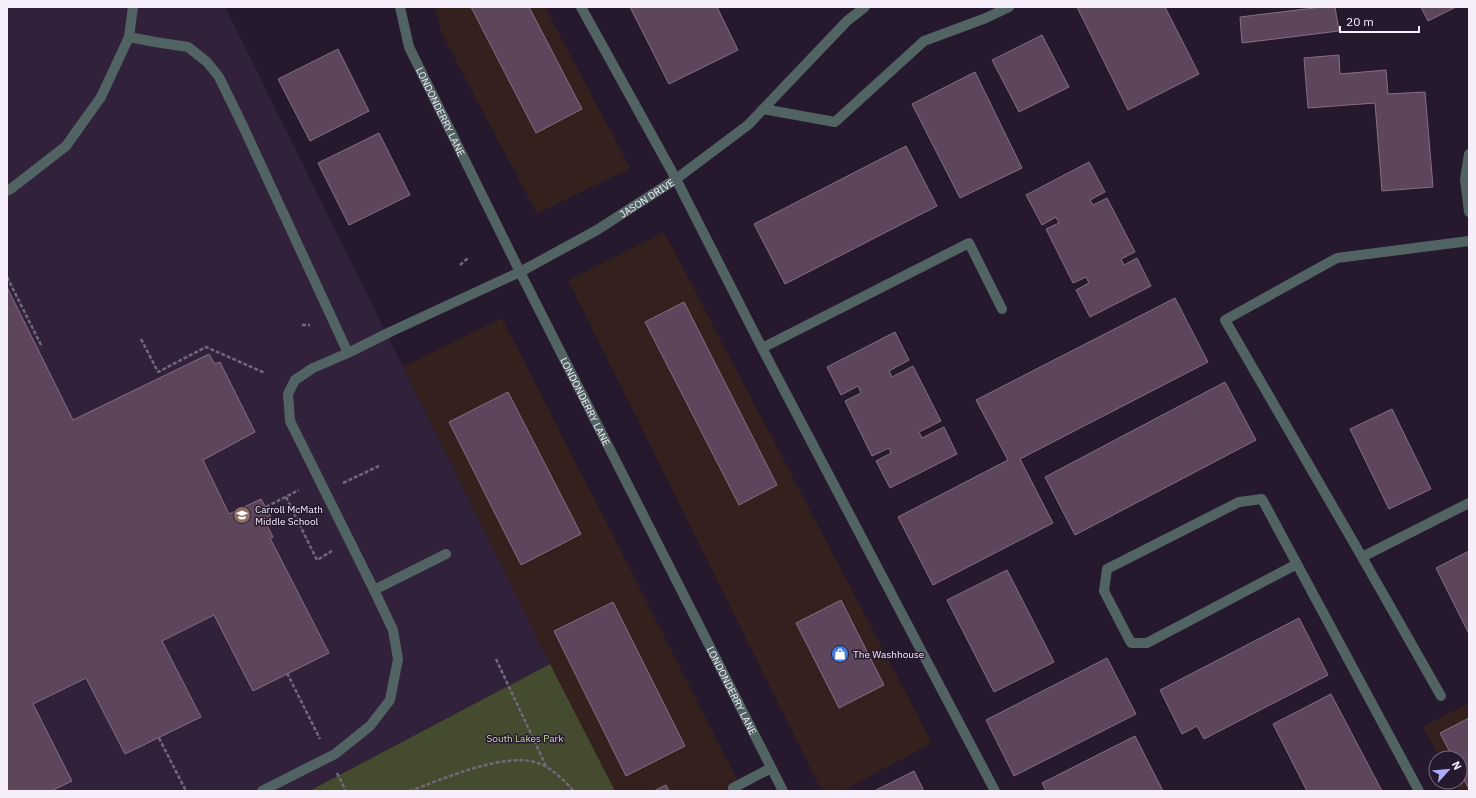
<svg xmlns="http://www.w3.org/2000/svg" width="1476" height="798" font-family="'IBM Plex Sans',sans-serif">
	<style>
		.commercial { fill: #34211e }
		.built { fill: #32213a }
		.green { fill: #444b2f }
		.building { fill: #5d455c; stroke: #856f84 }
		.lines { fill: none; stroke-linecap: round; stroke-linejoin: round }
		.path { stroke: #73687a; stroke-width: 2.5; stroke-dasharray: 4 2; stroke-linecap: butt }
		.service { stroke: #516463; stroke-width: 10 }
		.minor { stroke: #516463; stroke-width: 10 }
		.labels { text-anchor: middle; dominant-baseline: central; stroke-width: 3; stroke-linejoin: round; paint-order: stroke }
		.street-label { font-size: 10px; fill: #f7eefc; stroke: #26192d }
		.poi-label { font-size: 10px; fill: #f7eefc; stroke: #26192d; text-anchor: start }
		.park-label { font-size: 10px; fill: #cedea3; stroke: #26192d }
	</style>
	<rect width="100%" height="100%" fill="#26192d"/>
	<path class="commercial" d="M 435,7 L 545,7 L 630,168 L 537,214 L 442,34 Z
		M 664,232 L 932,743 L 842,791 L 822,791 L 568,280 Z
		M 502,318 L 743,791 L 615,791 L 550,664 L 403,367 Z
		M 1469,703 L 1469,791 L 1459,791 L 1454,782 L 1460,782 L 1460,758 L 1440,758 L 1423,727 Z"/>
	<path class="built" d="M 7,7 L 225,7 L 550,664 L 309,791 L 7,791 Z"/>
	<path class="green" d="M 550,664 L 615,791 L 309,791 Z"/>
	<path class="building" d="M 471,7 L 529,7 L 582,109 L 536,133 Z
		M 630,7 L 717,7 L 738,50 L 669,84 Z
		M 1077,7 L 1165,7 L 1199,74 L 1128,110 Z
		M 1322,7 L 1335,7 L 1339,31 L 1242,43 L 1240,17 Z
		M 1421,7 L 1456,7 L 1428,21 Z
		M 1042,35 L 1069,87 L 1019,112 L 992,60 Z
		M 338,49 L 369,111 L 310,141 L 278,79 Z
		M 1339,55 L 1340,74 L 1386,70 L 1388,94 L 1425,92 L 1433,187 L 1382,191 L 1375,103 L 1308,108 L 1304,58 Z
		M 975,72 L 1022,168 L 960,198 L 912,104 Z
		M 379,133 L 410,195 L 349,225 L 318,163 Z
		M 906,146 L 937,206 L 785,284 L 754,224 Z
		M 1089,162 L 1105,192 L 1090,200 L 1093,205 L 1107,198 L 1135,252 L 1121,259 L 1124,265 L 1137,258 L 1151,286 L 1090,317 L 1076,290 L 1089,283 L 1086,277 L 1073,283 L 1046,229 L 1059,223 L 1056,217 L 1042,225 L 1026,195 Z
		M 7,287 L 73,420 L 209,354 L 215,364 L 220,362 L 255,432 L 203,460 L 229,514 L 261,499 L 271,517 L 265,521 L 273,537 L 270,538 L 329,653 L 253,691 L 214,615 L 162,641 L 201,717 L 125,754 L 86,678 L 33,704 L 72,781 L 51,791 L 7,791 Z
		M 1175,298 L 1208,362 L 1020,459 L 1053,523 L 933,585 L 898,517 L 1008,460 L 976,400 Z
		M 684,302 L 777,485 L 739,505 L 645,322 Z
		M 895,332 L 909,360 L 889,371 L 892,377 L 913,366 L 941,421 L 919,432 L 922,438 L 944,427 L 957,454 L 890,488 L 876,461 L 891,453 L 889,448 L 872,456 L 845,401 L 861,393 L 858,386 L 841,395 L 827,367 Z
		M 1225,382 L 1256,440 L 1075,535 L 1045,477 Z
		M 508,392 L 581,534 L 521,565 L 449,422 Z
		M 1392,409 L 1431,489 L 1389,509 L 1350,429 Z
		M 1469,551 L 1469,634 L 1436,568 Z
		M 1007,570 L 1054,662 L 994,692 L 947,600 Z
		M 841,600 L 884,685 L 839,708 L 796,623 Z
		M 613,602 L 685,746 L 626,776 L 554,631 Z
		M 1299,618 L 1328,675 L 1204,739 L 1197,726 L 1182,734 L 1160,690 Z
		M 1107,658 L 1136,714 L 1014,776 L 986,720 Z
		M 1331,694 L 1382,791 L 1307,791 L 1273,724 Z
		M 1469,718 L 1469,789 L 1460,772 L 1460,758 L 1453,758 L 1440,733 Z
		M 1135,736 L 1163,791 L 1046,791 L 1042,783 Z
		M 914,771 L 924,791 L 876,791 L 876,790 Z
		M 666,785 L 669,791 L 654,791 Z"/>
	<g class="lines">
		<path class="path" d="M 460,265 L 468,258
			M 7,277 L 42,347
			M 302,325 L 310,325
			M 141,339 L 158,372 L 206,347 L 265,373
			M 343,483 L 379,466
			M 286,497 L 317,560 L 332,551
			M 266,507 L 299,490
			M 496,659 L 547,768
			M 287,673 L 320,739
			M 159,738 L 186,791
			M 337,773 L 346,791
			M 410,791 C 441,780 505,751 538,763 C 552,768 564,780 574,791"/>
		<path class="service" d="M 581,7 L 676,179 L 762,348 L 995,791
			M 129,37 L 155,42 L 188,47 L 207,62 L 219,77 L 242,124 L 348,353
			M 763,109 L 835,122 L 924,41 L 986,18 L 1009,7
			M 1469,154 L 1465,179 L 1469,212
			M 7,191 L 12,188 L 66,146 L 101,97 L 129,37 L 133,7
			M 1469,241 L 1337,258 L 1225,320 L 1362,557 L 1469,503
			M 762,348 L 969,243 L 1002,309
			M 1362,557 L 1441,696
			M 1297,564 L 1147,643 L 1131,643 L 1104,591 L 1107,569 L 1239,502 L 1262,499 L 1419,791
			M 374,590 L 446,554
			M 262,791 L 335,754 L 370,726 L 390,700 L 398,659 L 393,630 L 374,590 L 290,421 L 288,394 L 295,380 L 313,368 L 348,353 L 390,332
			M 734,791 L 733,788 L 771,768"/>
		<g class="minor">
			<path id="s1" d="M 400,7 L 409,47 L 520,272 L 783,791"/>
			<path id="s2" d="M 390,332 L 520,272 L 597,230 L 676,179 L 748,125 L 847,21 L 865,7"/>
		</g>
	</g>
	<defs>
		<g id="school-disc" transform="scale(0.9)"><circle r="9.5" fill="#8d6e63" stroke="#26192d"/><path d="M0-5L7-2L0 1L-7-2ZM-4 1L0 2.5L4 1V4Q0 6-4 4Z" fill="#fff"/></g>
		<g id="shop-disc" transform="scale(0.9)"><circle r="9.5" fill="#3f7fe0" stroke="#26192d"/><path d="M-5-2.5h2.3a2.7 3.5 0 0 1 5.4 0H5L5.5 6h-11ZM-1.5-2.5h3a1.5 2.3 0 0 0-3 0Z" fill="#fff"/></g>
	</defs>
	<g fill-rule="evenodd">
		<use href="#school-disc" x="242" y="515"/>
		<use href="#shop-disc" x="840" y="654"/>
	</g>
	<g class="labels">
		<g class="street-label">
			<text stroke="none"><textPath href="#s1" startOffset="113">LONDONDERRY LANE</textPath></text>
			<text stroke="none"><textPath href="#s2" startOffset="290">JASON DRIVE</textPath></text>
			<text stroke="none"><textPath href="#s1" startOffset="437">LONDONDERRY LANE</textPath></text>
			<text stroke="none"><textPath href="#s1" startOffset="761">LONDONDERRY LANE</textPath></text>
		</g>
		<g class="poi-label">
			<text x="255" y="509">Carroll McMath<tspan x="255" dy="12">Middle School</tspan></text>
			<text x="853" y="654">The Washhouse</text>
		</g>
		<g class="park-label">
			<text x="525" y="738">South Lakes Park</text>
		</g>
	</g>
	<rect width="1476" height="798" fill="none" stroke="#f7eefc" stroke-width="16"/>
	<g transform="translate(1448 770) rotate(63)"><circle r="19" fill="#26192d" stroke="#7a6e80"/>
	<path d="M0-3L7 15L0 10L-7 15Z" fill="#adaefb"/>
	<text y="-6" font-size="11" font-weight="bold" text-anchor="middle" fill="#f7eefc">N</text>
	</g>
	<path d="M1340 26v6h79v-6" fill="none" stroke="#f7eefc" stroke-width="2"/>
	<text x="1346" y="26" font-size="12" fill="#f7eefc" stroke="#26192d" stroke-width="3" paint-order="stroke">20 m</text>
</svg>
